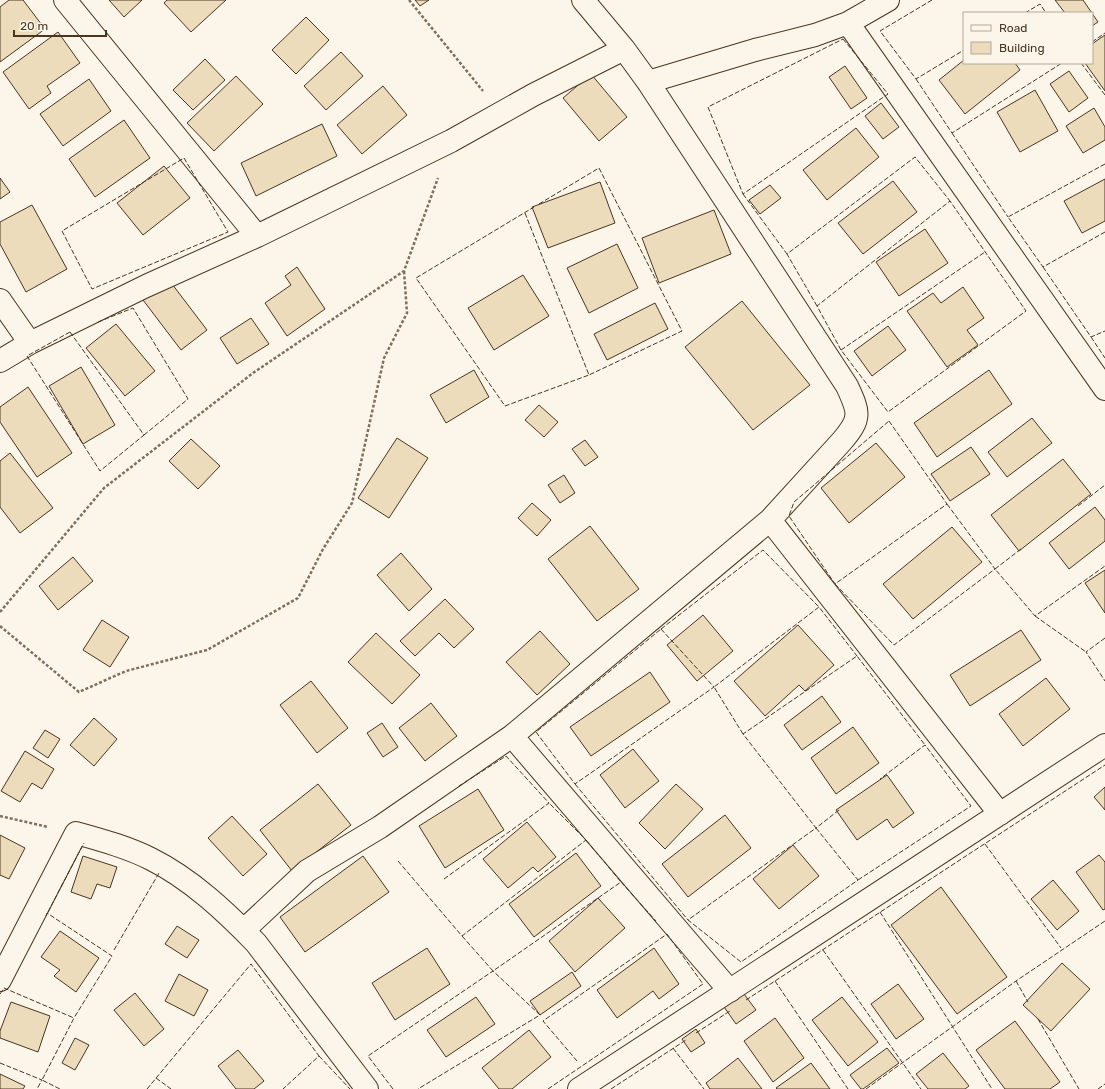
<svg xmlns="http://www.w3.org/2000/svg" width="1105" height="1089" font-family="Rubik,sans-serif">
	<style>
		.building { fill: #ecdcbc; stroke: #4a3520 }
		.lines { fill: none; stroke-linecap: round; stroke-linejoin: round }
		.minor-casing { stroke: #4a3520; stroke-width: 24 }
		.path { stroke: #7f6f5c; stroke-width: 2.5; stroke-dasharray: 3 2; stroke-linecap: butt }
		.minor { stroke: #fbf6e9; stroke-width: 22 }
		.fence { stroke: #4a3520; stroke-width: 1; stroke-dasharray: 5 2; stroke-linecap: butt }
	</style>
	<rect width="100%" height="100%" fill="#fbf6e9"/>
	<path class="building" d="M 9,0 L 23,0 L 45,29 L 0,62 L 0,7 Z
		M 109,0 L 142,0 L 124,17 Z
		M 167,0 L 226,0 L 191,32 L 164,3 Z
		M 415,0 L 429,0 L 420,6 Z
		M 1055,0 L 1083,0 L 1098,22 L 1092,26 L 1092,13 L 1065,13 Z
		M 306,17 L 329,40 L 296,74 L 272,50 Z
		M 58,32 L 80,63 L 47,86 L 51,93 L 29,109 L 3,72 Z
		M 1105,35 L 1105,91 L 1085,63 L 1092,63 L 1092,44 Z
		M 341,52 L 363,76 L 326,110 L 304,86 Z
		M 205,59 L 225,80 L 193,110 L 173,90 Z
		M 964,60 L 964,63 L 1015,63 L 1020,70 L 965,114 L 939,80 Z
		M 845,66 L 867,98 L 851,109 L 829,77 Z
		M 1069,71 L 1088,98 L 1069,112 L 1050,84 Z
		M 591,74 L 627,117 L 599,141 L 563,98 Z
		M 236,76 L 263,104 L 214,151 L 187,123 Z
		M 89,79 L 111,111 L 63,146 L 40,114 Z
		M 383,86 L 407,115 L 362,154 L 337,125 Z
		M 1035,90 L 1058,131 L 1020,152 L 997,112 Z
		M 881,103 L 899,127 L 883,139 L 865,116 Z
		M 1094,108 L 1105,127 L 1105,140 L 1083,153 L 1066,126 Z
		M 124,120 L 150,158 L 95,197 L 69,159 Z
		M 322,124 L 337,156 L 256,196 L 241,163 Z
		M 856,128 L 879,157 L 827,200 L 803,170 Z
		M 164,166 L 190,198 L 143,235 L 117,203 Z
		M 0,178 L 10,192 L 0,199 Z
		M 1105,179 L 1105,221 L 1082,233 L 1064,201 Z
		M 893,181 L 917,212 L 863,254 L 838,223 Z
		M 600,182 L 615,223 L 548,248 L 532,207 Z
		M 770,185 L 781,198 L 760,214 L 749,200 Z
		M 32,205 L 67,269 L 26,292 L 0,244 L 0,222 Z
		M 714,210 L 731,254 L 659,283 L 642,238 Z
		M 925,229 L 948,263 L 899,296 L 876,262 Z
		M 617,244 L 638,288 L 589,313 L 567,268 Z
		M 297,267 L 325,309 L 287,336 L 265,303 L 291,285 L 285,276 Z
		M 523,275 L 549,316 L 494,350 L 468,308 Z
		M 169,280 L 207,330 L 181,350 L 143,300 Z
		M 963,287 L 984,318 L 967,330 L 978,345 L 947,367 L 907,311 L 933,293 L 941,303 Z
		M 742,301 L 810,385 L 753,430 L 685,347 Z
		M 655,303 L 668,329 L 607,360 L 594,334 Z
		M 251,318 L 269,344 L 237,364 L 220,338 Z
		M 116,324 L 155,371 L 125,396 L 86,348 Z
		M 888,326 L 906,350 L 872,376 L 854,351 Z
		M 81,367 L 115,425 L 83,444 L 49,386 Z
		M 474,370 L 489,397 L 446,423 L 430,395 Z
		M 989,370 L 1012,404 L 937,457 L 914,423 Z
		M 28,387 L 72,453 L 37,477 L 0,422 L 0,407 Z
		M 539,405 L 558,422 L 544,437 L 525,420 Z
		M 1032,418 L 1052,443 L 1007,477 L 988,452 Z
		M 397,438 L 428,458 L 389,518 L 358,498 Z
		M 191,439 L 220,466 L 198,489 L 169,461 Z
		M 585,440 L 598,457 L 585,466 L 572,449 Z
		M 876,443 L 905,477 L 849,523 L 821,488 Z
		M 971,447 L 990,474 L 950,501 L 931,474 Z
		M 10,453 L 53,508 L 20,533 L 0,507 L 0,461 Z
		M 1063,459 L 1091,494 L 1019,551 L 991,515 Z
		M 564,475 L 575,493 L 560,503 L 548,485 Z
		M 532,503 L 551,520 L 537,536 L 518,518 Z
		M 1095,507 L 1105,520 L 1105,541 L 1069,569 L 1049,543 Z
		M 590,526 L 639,589 L 597,621 L 548,559 Z
		M 952,527 L 982,562 L 913,619 L 883,584 Z
		M 401,553 L 432,589 L 409,611 L 377,575 Z
		M 73,557 L 93,581 L 58,610 L 39,586 Z
		M 1105,570 L 1105,613 L 1085,583 Z
		M 445,599 L 474,629 L 454,648 L 439,633 L 415,656 L 400,641 Z
		M 703,615 L 733,651 L 697,681 L 667,645 Z
		M 102,620 L 129,637 L 110,667 L 83,650 Z
		M 798,625 L 834,665 L 805,691 L 799,685 L 765,716 L 734,681 Z
		M 1021,630 L 1041,660 L 970,706 L 950,675 Z
		M 540,631 L 570,664 L 537,695 L 506,662 Z
		M 376,633 L 420,675 L 392,704 L 348,662 Z
		M 650,672 L 670,702 L 591,756 L 570,727 Z
		M 1046,678 L 1070,709 L 1023,746 L 999,714 Z
		M 311,681 L 348,728 L 317,753 L 280,705 Z
		M 822,696 L 841,722 L 802,750 L 784,725 Z
		M 431,703 L 457,736 L 425,761 L 399,728 Z
		M 94,718 L 117,739 L 94,766 L 70,745 Z
		M 382,723 L 398,747 L 383,757 L 367,733 Z
		M 853,727 L 879,763 L 836,794 L 811,758 Z
		M 45,730 L 60,739 L 48,758 L 33,748 Z
		M 633,749 L 659,781 L 625,808 L 600,775 Z
		M 25,751 L 54,769 L 42,789 L 32,783 L 20,802 L 1,791 Z
		M 887,775 L 914,813 L 893,828 L 887,819 L 857,840 L 836,810 Z
		M 318,784 L 351,825 L 292,871 L 260,830 Z
		M 676,784 L 703,809 L 665,849 L 639,823 Z
		M 1105,787 L 1105,810 L 1094,797 Z
		M 478,789 L 504,830 L 445,868 L 419,826 Z
		M 725,815 L 751,848 L 688,897 L 662,864 Z
		M 232,816 L 267,854 L 243,876 L 208,838 Z
		M 527,822 L 556,857 L 538,872 L 533,867 L 508,888 L 483,859 Z
		M 0,835 L 25,848 L 9,879 L 0,875 Z
		M 793,845 L 819,876 L 779,909 L 753,879 Z
		M 576,853 L 601,886 L 534,937 L 509,904 Z
		M 1099,855 L 1105,862 L 1105,909 L 1103,910 L 1076,872 Z
		M 83,856 L 117,867 L 110,888 L 97,884 L 91,899 L 71,892 Z
		M 363,856 L 389,892 L 305,952 L 280,917 Z
		M 1053,880 L 1079,911 L 1057,930 L 1031,899 Z
		M 941,887 L 1007,977 L 957,1014 L 891,925 Z
		M 598,898 L 625,928 L 575,972 L 549,941 Z
		M 177,926 L 199,940 L 187,958 L 165,944 Z
		M 60,931 L 99,958 L 76,992 L 54,976 L 60,970 L 41,957 Z
		M 427,948 L 450,984 L 395,1020 L 372,983 Z
		M 654,948 L 679,984 L 659,999 L 653,991 L 617,1018 L 597,990 Z
		M 1062,963 L 1090,989 L 1051,1031 L 1023,1005 Z
		M 572,972 L 581,986 L 540,1015 L 530,1001 Z
		M 179,974 L 208,990 L 194,1016 L 165,1001 Z
		M 898,984 L 924,1019 L 896,1039 L 871,1004 Z
		M 741,990 L 756,1010 L 736,1024 L 722,1004 Z
		M 135,993 L 164,1029 L 144,1046 L 114,1010 Z
		M 476,997 L 495,1024 L 446,1057 L 427,1030 Z
		M 842,997 L 878,1042 L 848,1066 L 812,1020 Z
		M 11,1002 L 50,1016 L 38,1052 L 0,1038 L 0,1031 Z
		M 775,1018 L 804,1058 L 773,1082 L 744,1041 Z
		M 1015,1021 L 1060,1082 L 1050,1089 L 1005,1089 L 976,1050 Z
		M 696,1029 L 705,1043 L 691,1052 L 682,1039 Z
		M 529,1030 L 551,1057 L 512,1089 L 499,1089 L 482,1068 Z
		M 75,1038 L 89,1045 L 75,1070 L 62,1063 Z
		M 887,1048 L 899,1063 L 863,1089 L 861,1089 L 850,1075 Z
		M 238,1050 L 264,1081 L 254,1089 L 236,1089 L 218,1066 Z
		M 943,1053 L 969,1086 L 965,1089 L 928,1089 L 916,1074 Z
		M 738,1058 L 762,1089 L 710,1089 L 706,1083 Z
		M 811,1063 L 830,1089 L 777,1089 L 776,1088 Z
		M 0,1074 L 25,1086 L 23,1089 L 0,1089 Z"/>
	<g class="lines">
		<g class="minor-casing">
			<path id="minor" d="M 65,0 L 257,236
				M 848,23 L 1105,389
				M 648,82 L 755,50 L 815,35 L 848,23 L 888,0
				M 0,300 L 30,343
				M 0,361 L 30,343 L 146,286 L 257,236 L 451,141 L 533,95 L 624,49
				M 770,520 L 1000,814
				M 512,736 L 730,991
				M 244,930 L 307,871 L 380,827 L 512,736 L 770,520 L 842,441 C 862,418 859,412 847,386 L 648,82 L 624,49 L 583,0
				M 0,980 L 76,833 C 101,840 127,847 151,859 C 191,879 226,912 256,943 L 367,1089
				M 579,1089 L 1105,745"/>
		</g>
		<path class="path" d="M 409,0 L 483,91
			M 0,612 L 104,488 L 253,373 L 404,271 L 438,178
			M 0,626 L 79,692 L 126,671 L 207,650 L 298,598 L 323,549 L 352,503 L 384,358 L 407,313 L 404,271
			M 0,816 L 48,827"/>
		<use href="#minor" class="minor"/>
		<path class="fence" d="M 932,0 L 880,31 L 916,79 L 964,50
			M 1025,13 L 1040,4 L 1046,13
			M 843,39 L 888,94 L 743,194 L 708,107 Z
			M 1092,42 L 1105,33
			M 1081,63 L 1105,95
			M 916,79 L 952,133 L 1062,63
			M 952,133 L 1008,217
			M 184,158 L 228,232 L 92,289 L 62,231 Z
			M 1105,164 L 1008,217 L 1043,267 L 1105,232
			M 743,194 L 787,254
			M 539,204 L 599,168 L 682,331 L 589,375
			M 525,213 L 589,375 L 505,406 L 416,278 L 534,207
			M 1043,267 L 1091,337 L 1105,331
			M 817,306 L 787,254 L 915,157 L 950,201
			M 98,322 L 133,308 L 188,399 L 144,435
			M 70,332 L 144,435 L 100,471 L 27,356 Z
			M 1091,337 L 1105,358
			M 841,350 L 817,306 L 950,201 L 1026,311 L 888,412 L 841,350 L 985,252
			M 889,421 L 947,504 L 835,584 L 789,516 L 794,502 Z
			M 1078,506 L 1105,485
			M 1021,549 L 995,569 L 1035,616 L 1105,566
			M 835,584 L 894,645 L 995,569 L 947,504
			M 1035,616 L 1086,652
			M 661,629 L 714,687 L 575,784 L 536,732 Z
			M 661,629 L 763,550 L 819,607
			M 1105,638 L 1086,652 L 1105,681
			M 743,734 L 714,687 L 819,607 L 857,656
			M 575,784 L 688,920
			M 839,810 L 816,828 L 743,734 L 857,656 L 925,745
			M 816,828 L 858,880 L 741,962 L 688,920 Z
			M 586,840 L 621,882
			M 985,844 L 1061,948
			M 398,861 L 462,936 L 586,840 L 549,803
			M 444,879 L 549,803 L 506,756 L 459,786
			M 858,880 L 971,806 L 925,745 L 880,779
			M 48,912 L 84,843
			M 880,912 L 992,1089
			M 46,916 L 47,913 L 112,956 L 74,1018
			M 462,936 L 493,971 L 621,882 L 656,921
			M 114,950 L 159,873
			M 823,950 L 921,1089
			M 775,981 L 848,1089
			M 1016,981 L 1028,1002
			M 0,994 L 4,988 L 74,1018 L 42,1080 L 60,1089
			M 746,1000 L 1105,765
			M 1038,1019 L 1079,1089
			M 696,1033 L 730,1011
			M 673,1048 L 704,1089
			M 319,1056 L 350,1089
			M 0,1063 L 42,1080 L 37,1089
			M 156,1078 L 171,1089
			M 147,1089 L 251,964 L 319,1056 L 283,1089
			M 393,1089 L 368,1056 L 493,971 L 540,1015 L 418,1089
			M 548,1089 L 703,984 L 667,934 L 543,1021 L 577,1061
			M 611,1089 L 686,1040
			M 866,1089 L 1016,981 L 1105,921
			M 1098,1089 L 1105,1084"/>
	</g>
	<rect x="963" y="12" width="130" height="52" fill="#fbf6e9" stroke="#b4a999"/>
	<rect x="971" y="25" width="20" height="6" fill="#fbf6e9" stroke="#b4a999"/>
	<text x="999" y="32" font-size="12" fill="#4a3520">Road</text>
	<rect x="971" y="42" width="20" height="12" fill="#ecdcbc" stroke="#b4a999"/>
	<text x="999" y="52" font-size="12" fill="#4a3520">Building</text>
	<path d="M14 30v6h92v-6" fill="none" stroke="#4a3520" stroke-width="2"/>
	<text x="20" y="30" font-size="12" fill="#4a3520" stroke="#fbf6e9" stroke-width="3" paint-order="stroke">20 m</text>
</svg>
